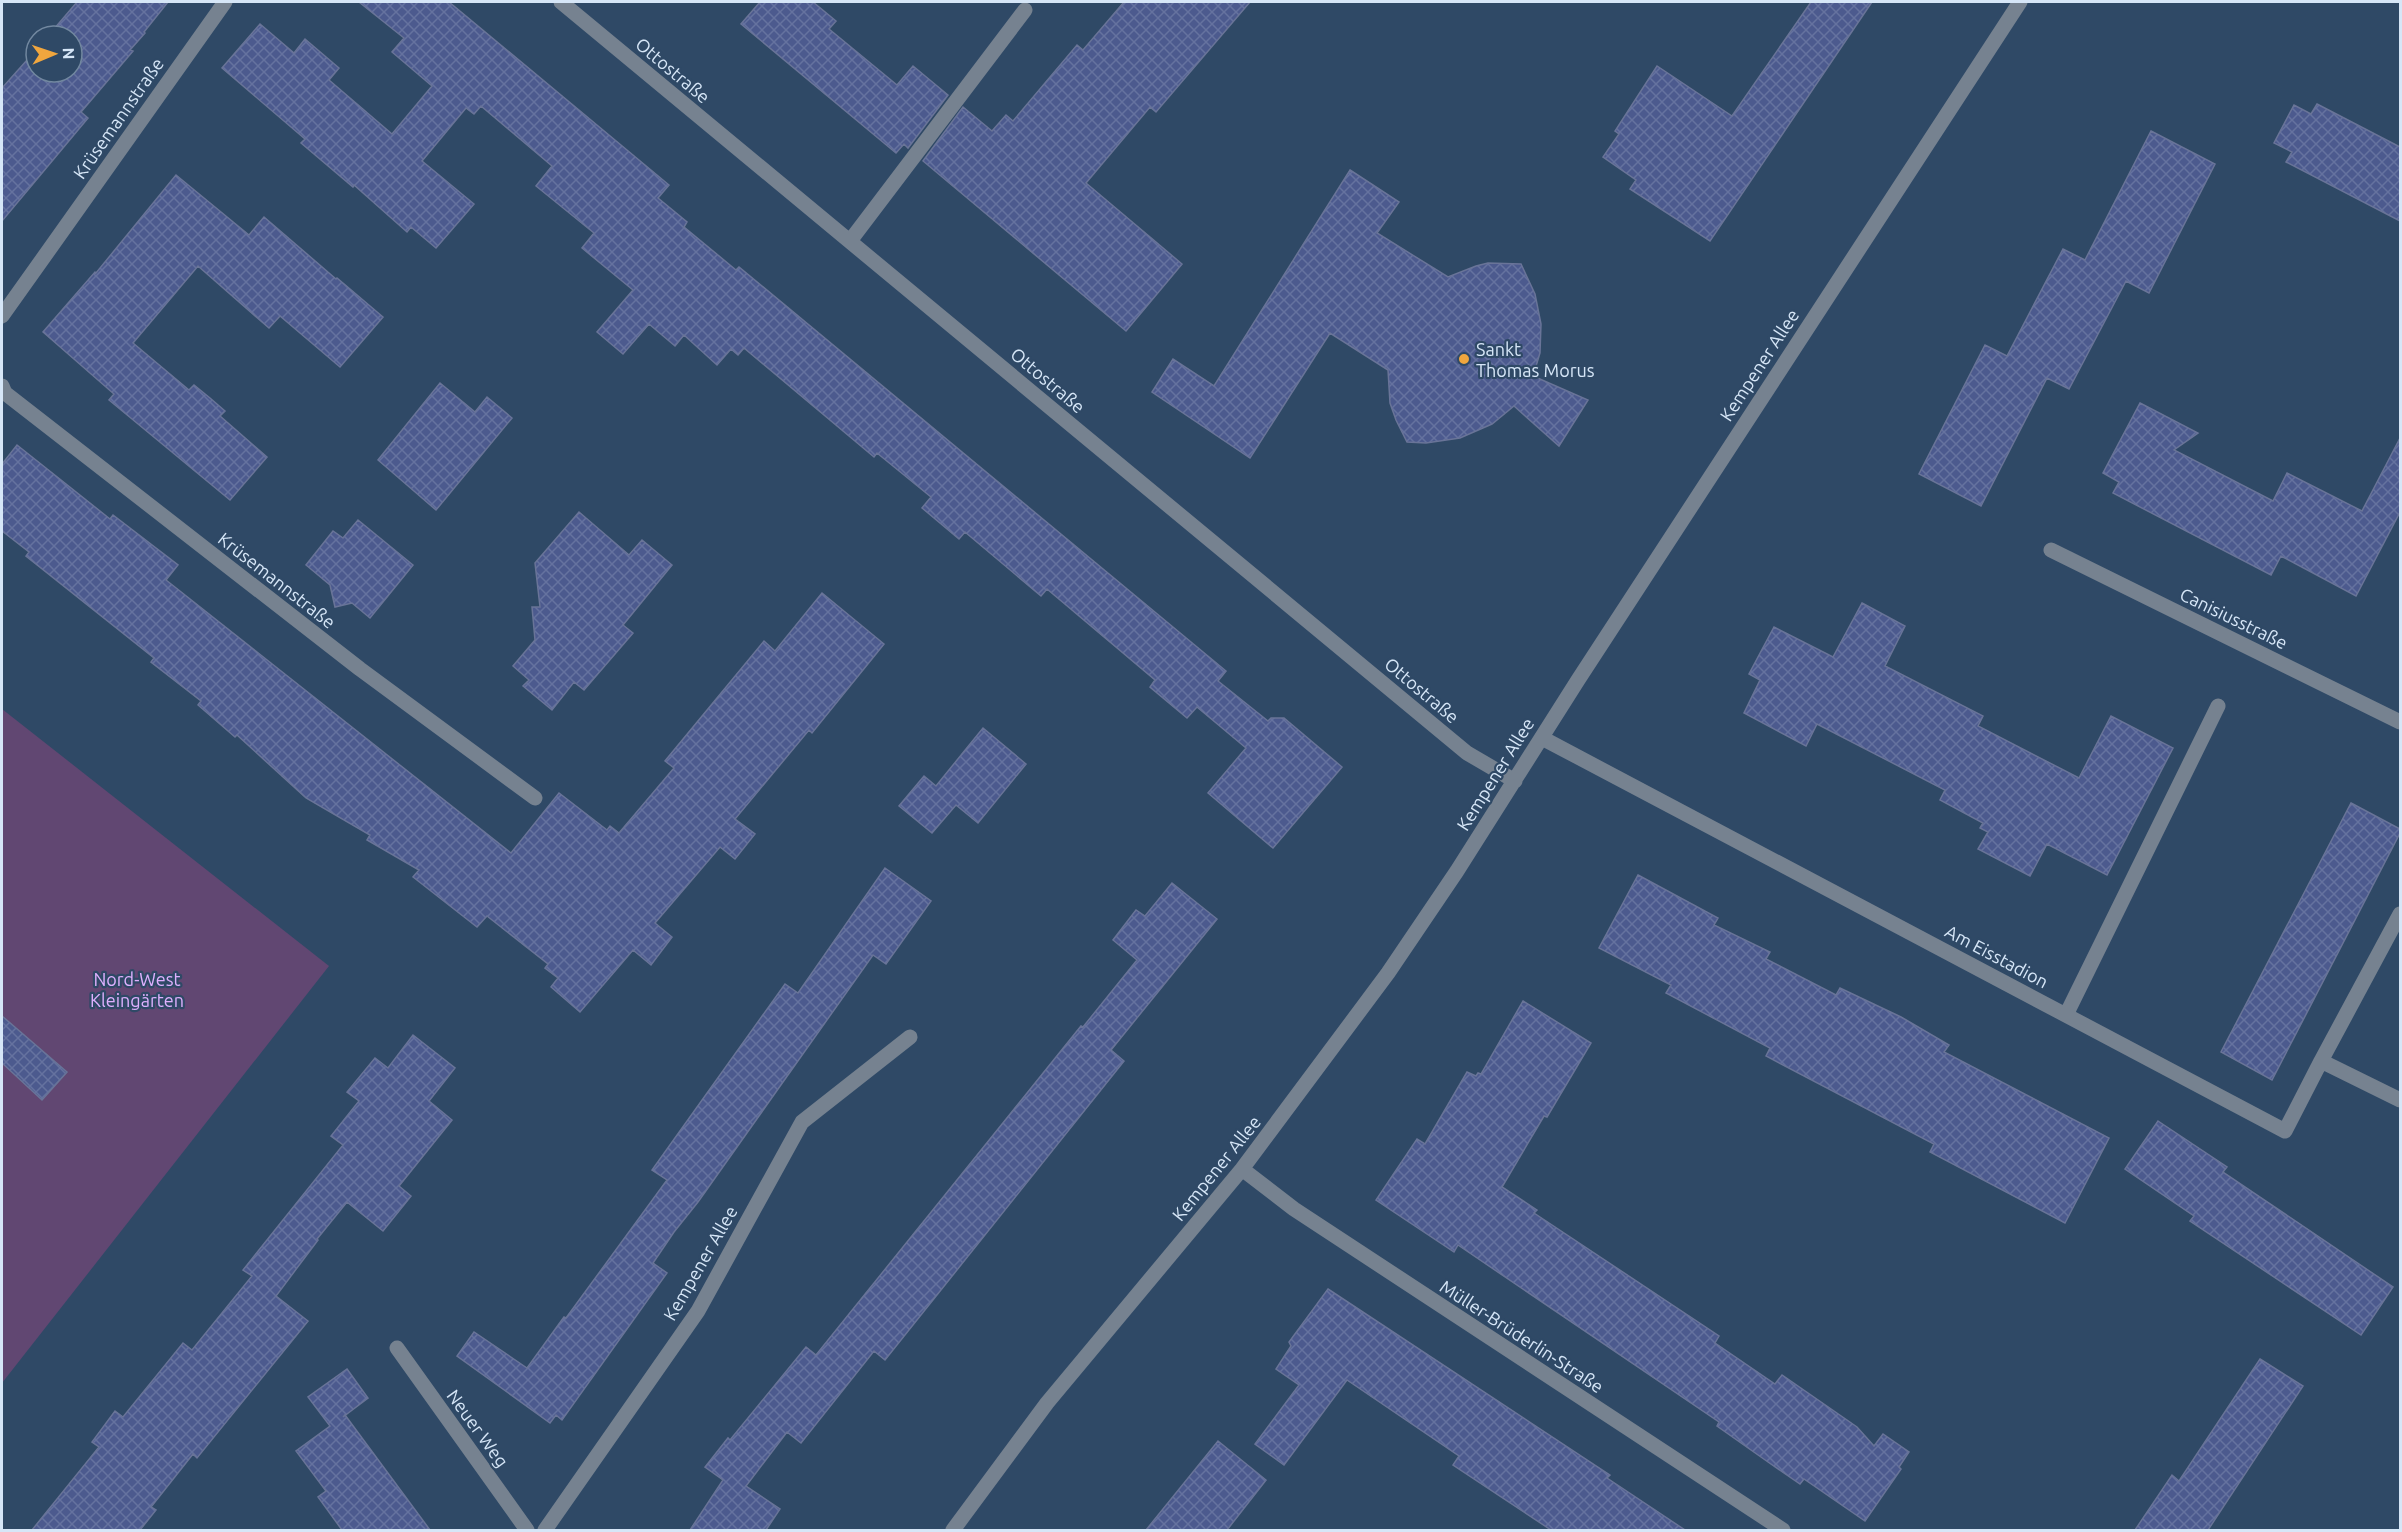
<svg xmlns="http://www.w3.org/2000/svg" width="2402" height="1532" font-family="Ubuntu,sans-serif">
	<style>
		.green { fill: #614772 }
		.building { fill: url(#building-cross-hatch); stroke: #697498; stroke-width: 1.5 }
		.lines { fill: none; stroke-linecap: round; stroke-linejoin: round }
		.minor { stroke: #768290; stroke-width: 15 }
		.poi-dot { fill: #f0a63e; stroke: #2f4966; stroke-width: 2 }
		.labels { text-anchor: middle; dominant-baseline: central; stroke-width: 4.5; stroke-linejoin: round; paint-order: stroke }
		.street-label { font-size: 18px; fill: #d6e6f7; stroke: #2f4966 }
		.poi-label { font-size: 18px; fill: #d6e6f7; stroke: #2f4966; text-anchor: start }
		.park-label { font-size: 18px; fill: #dfb0fe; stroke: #2f4966 }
	</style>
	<defs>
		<pattern id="building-cross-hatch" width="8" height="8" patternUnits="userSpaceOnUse" patternTransform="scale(1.5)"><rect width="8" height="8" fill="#4c5a8e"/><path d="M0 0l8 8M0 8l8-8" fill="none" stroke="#65729f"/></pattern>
	</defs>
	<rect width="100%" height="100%" fill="#2f4966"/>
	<path class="green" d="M 2,709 L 329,966 L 2,1383 Z"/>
	<path class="building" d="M 77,2 L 168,2 L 144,32 L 145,33 L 130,50 L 133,51 L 81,112 L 88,118 L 2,221 L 2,88 L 36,50 L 36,72 L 72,72 L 72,36 L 48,36 Z
		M 359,2 L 449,2 L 669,185 L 658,198 L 687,222 L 684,227 L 736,270 L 739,267 L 1226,671 L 1218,681 L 1268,721 L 1271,718 L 1284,718 L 1342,767 L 1273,848 L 1208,793 L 1246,748 L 1197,707 L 1187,718 L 1150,687 L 1155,680 L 1047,589 L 1041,596 L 965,532 L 959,539 L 922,508 L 931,497 L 877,453 L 874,457 L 744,348 L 738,355 L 731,349 L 717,365 L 684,335 L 675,346 L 649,324 L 623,354 L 597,332 L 633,290 L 582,248 L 594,233 L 536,186 L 552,166 L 481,106 L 474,114 L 466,108 L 422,161 L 474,204 L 436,248 L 411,227 L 407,232 L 354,185 L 353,187 L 301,143 L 305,139 L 222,68 L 260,24 L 294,53 L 305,39 L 339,68 L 329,80 L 392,134 L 432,86 L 392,52 L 404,38 Z
		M 760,2 L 813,2 L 836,21 L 829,29 L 897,85 L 913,66 L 948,95 L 908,148 L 904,144 L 896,153 L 741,24 Z
		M 1124,2 L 1250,2 L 1156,112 L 1150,107 L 1086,183 L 1182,264 L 1126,331 L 923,161 L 963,107 L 992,131 L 1006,115 L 1013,121 L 1077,45 L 1083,50 Z
		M 1811,2 L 1872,2 L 1710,241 L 1630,189 L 1636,180 L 1603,157 L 1619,134 L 1615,131 L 1657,66 L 1732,116 Z
		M 2317,104 L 2400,147 L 2400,221 L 2286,162 L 2292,152 L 2274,143 L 2294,105 L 2311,114 Z
		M 2151,131 L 2215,164 L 2149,293 L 2126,281 L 2069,389 L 2047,378 L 1981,506 L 1919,474 L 1985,345 L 2007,356 L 2063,249 L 2085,260 Z
		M 1350,170 L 1399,202 L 1377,233 L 1448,277 L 1476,266 L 1488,263 L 1521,264 L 1535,294 L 1541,324 L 1540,353 L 1533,376 L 1588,400 L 1559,446 L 1514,406 L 1492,424 L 1460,438 L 1426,443 L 1407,442 L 1396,420 L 1390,403 L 1388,370 L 1330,333 L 1250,458 L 1152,392 L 1173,359 L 1214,386 Z
		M 176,175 L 249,235 L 264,217 L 336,279 L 337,278 L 383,317 L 340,367 L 280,316 L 269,328 L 198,266 L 133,343 L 189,390 L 194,385 L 210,398 L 225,411 L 220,416 L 267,457 L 230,500 L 109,400 L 114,394 L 43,332 L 95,272 L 96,273 Z
		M 440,383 L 475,412 L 487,397 L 512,418 L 436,510 L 378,460 Z
		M 2140,403 L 2198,433 L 2174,450 L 2273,501 L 2287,473 L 2362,511 L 2400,438 L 2400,512 L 2356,596 L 2281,556 L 2271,575 L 2113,493 L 2119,482 L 2103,473 Z
		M 17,445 L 110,519 L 113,515 L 178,565 L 166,580 L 511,853 L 559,793 L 607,830 L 610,826 L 619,833 L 674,768 L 665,761 L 764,641 L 775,651 L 822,593 L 884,644 L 812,733 L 809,730 L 735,819 L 755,834 L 735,859 L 720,847 L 655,923 L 672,937 L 651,965 L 633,950 L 580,1012 L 551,987 L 558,978 L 545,968 L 548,964 L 487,916 L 477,927 L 413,877 L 419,870 L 367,840 L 370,835 L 306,798 L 237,735 L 235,737 L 198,705 L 201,701 L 151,662 L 154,658 L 26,556 L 29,552 L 2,531 L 2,464 Z
		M 579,512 L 629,555 L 642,540 L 672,565 L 623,625 L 633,633 L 584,690 L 574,682 L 552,710 L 523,686 L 529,680 L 513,666 L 535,640 L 532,607 L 540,607 L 535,563 Z
		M 358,520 L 413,565 L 370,618 L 352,603 L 335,607 L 330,585 L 306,565 L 333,531 L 343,538 Z
		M 1862,603 L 1905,626 L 1885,666 L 1983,716 L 1978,726 L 2079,778 L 2111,716 L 2173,748 L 2107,875 L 2047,844 L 2030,876 L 1978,849 L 1988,832 L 1980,828 L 1983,823 L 1940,800 L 1945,790 L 1817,724 L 1806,746 L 1744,713 L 1760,680 L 1749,674 L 1774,627 L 1833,657 Z
		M 983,728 L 1026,764 L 978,823 L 956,805 L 932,833 L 899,806 L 924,776 L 936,786 Z
		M 2351,803 L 2400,829 L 2400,833 L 2272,1080 L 2221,1052 Z
		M 885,868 L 931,901 L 886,964 L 873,955 L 698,1202 L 674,1232 L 653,1263 L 667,1273 L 562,1420 L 556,1415 L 550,1423 L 457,1356 L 474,1332 L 527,1368 L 564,1317 L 566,1318 L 667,1180 L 652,1170 L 785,984 L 798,993 Z
		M 1638,875 L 1718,918 L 1714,925 L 1770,952 L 1766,959 L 1836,995 L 1840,988 L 1901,1017 L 1949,1045 L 1944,1052 L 2109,1138 L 2065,1223 L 1930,1152 L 1934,1144 L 1766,1056 L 1770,1048 L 1666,993 L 1671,985 L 1599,948 Z
		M 1172,883 L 1217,919 L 1111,1050 L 1124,1061 L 885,1360 L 874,1351 L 801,1443 L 787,1432 L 746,1486 L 780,1509 L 766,1530 L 690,1530 L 723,1480 L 705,1467 L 728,1438 L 730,1440 L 806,1347 L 816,1355 L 1081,1026 L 1083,1027 L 1137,960 L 1113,940 L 1136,910 L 1145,916 Z
		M 1523,1001 L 1591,1043 L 1547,1117 L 1544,1116 L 1502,1187 L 1537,1210 L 1534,1213 L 1719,1336 L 1715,1343 L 1775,1384 L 1782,1375 L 1857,1427 L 1874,1446 L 1883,1434 L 1909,1452 L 1899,1467 L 1901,1469 L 1865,1521 L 1804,1479 L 1800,1484 L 1768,1462 L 1717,1426 L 1719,1422 L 1458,1245 L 1454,1252 L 1376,1200 L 1417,1139 L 1425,1144 L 1467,1072 L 1476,1076 L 1478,1073 L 1481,1074 Z
		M 2,1016 L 67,1072 L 42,1100 L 2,1063 Z
		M 413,1035 L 455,1068 L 429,1101 L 452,1120 L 399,1186 L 411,1196 L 383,1231 L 347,1202 L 317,1239 L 318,1240 L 276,1296 L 308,1321 L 197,1458 L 193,1454 L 151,1507 L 156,1510 L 140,1530 L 32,1530 L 99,1447 L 92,1442 L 115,1411 L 123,1417 L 183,1343 L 192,1350 L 252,1276 L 243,1270 L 343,1145 L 331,1136 L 359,1101 L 347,1092 L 375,1058 L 388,1068 Z
		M 2158,1121 L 2227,1167 L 2223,1172 L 2393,1287 L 2361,1335 L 2190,1221 L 2194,1216 L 2125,1169 Z
		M 1328,1289 L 1610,1475 L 1607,1478 L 1685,1530 L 1551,1530 L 1453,1465 L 1459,1456 L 1347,1380 L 1284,1465 L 1255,1444 L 1299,1385 L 1276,1369 L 1291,1346 L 1289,1342 Z
		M 2260,1359 L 2303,1386 L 2208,1530 L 2135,1530 L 2172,1475 L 2179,1481 Z
		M 347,1369 L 368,1398 L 343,1417 L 345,1415 L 430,1530 L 342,1530 L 318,1497 L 326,1491 L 296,1451 L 330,1426 L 308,1397 Z
		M 1218,1441 L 1266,1480 L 1227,1530 L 1146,1530 Z"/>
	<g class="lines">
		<path class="minor" d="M 561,2 L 1467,753 L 1515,781
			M 850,241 L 1025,10
			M 2,316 L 225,2
			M 2,386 L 5,393 L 360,669 L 535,798
			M 2051,550 L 2400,722
			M 1542,738 L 2285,1131 L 2321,1061 L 2400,1100
			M 2066,1015 L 2218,706
			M 2321,1061 L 2400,914
			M 1242,1169 L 1294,1209 L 1783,1530
			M 397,1348 L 527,1530
			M 545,1530 L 698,1311 L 802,1122 L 910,1037
			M 953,1530 L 1047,1403 L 1242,1169 L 1388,973 L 1457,871 L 1578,680 L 2020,2"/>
	</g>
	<circle class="poi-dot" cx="1464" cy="359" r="6"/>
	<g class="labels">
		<g class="street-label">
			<text transform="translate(673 70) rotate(40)">Ottostraße</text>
			<text transform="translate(118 118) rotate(-55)">Krüsemannstraße</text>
			<text transform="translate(1759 365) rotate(-57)">Kempener Allee</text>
			<text transform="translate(1048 380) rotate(40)">Ottostraße</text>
			<text transform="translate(277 580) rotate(38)">Krüsemannstraße</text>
			<text transform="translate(2234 618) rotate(26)">Canisiusstraße</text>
			<text transform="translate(1422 690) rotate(40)">Ottostraße</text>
			<text transform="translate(1495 774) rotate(-58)">Kempener Allee</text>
			<text transform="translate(1997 956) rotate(28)">Am Eisstadion</text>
			<text transform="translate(1216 1168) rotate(-51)">Kempener Allee</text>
			<text transform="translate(700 1263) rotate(-60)">Kempener Allee</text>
			<text transform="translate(1522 1336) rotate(33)">Müller-Brüderlin-Straße</text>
			<text transform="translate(478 1428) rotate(54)">Neuer Weg</text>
		</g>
		<g class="poi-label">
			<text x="1476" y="349">Sankt<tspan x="1476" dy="21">Thomas Morus</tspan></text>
		</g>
		<g class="park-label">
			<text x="137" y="979">Nord-West<tspan x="137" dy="21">Kleingärten</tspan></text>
		</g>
	</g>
	<rect width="2402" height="1532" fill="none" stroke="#d6e6f7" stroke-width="6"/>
	<g transform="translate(54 54) rotate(88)"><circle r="28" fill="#2f4966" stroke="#7288a0" stroke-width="1.5"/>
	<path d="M0-4.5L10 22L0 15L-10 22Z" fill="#f0a63e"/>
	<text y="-9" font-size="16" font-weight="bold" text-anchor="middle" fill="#d6e6f7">N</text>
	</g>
</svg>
